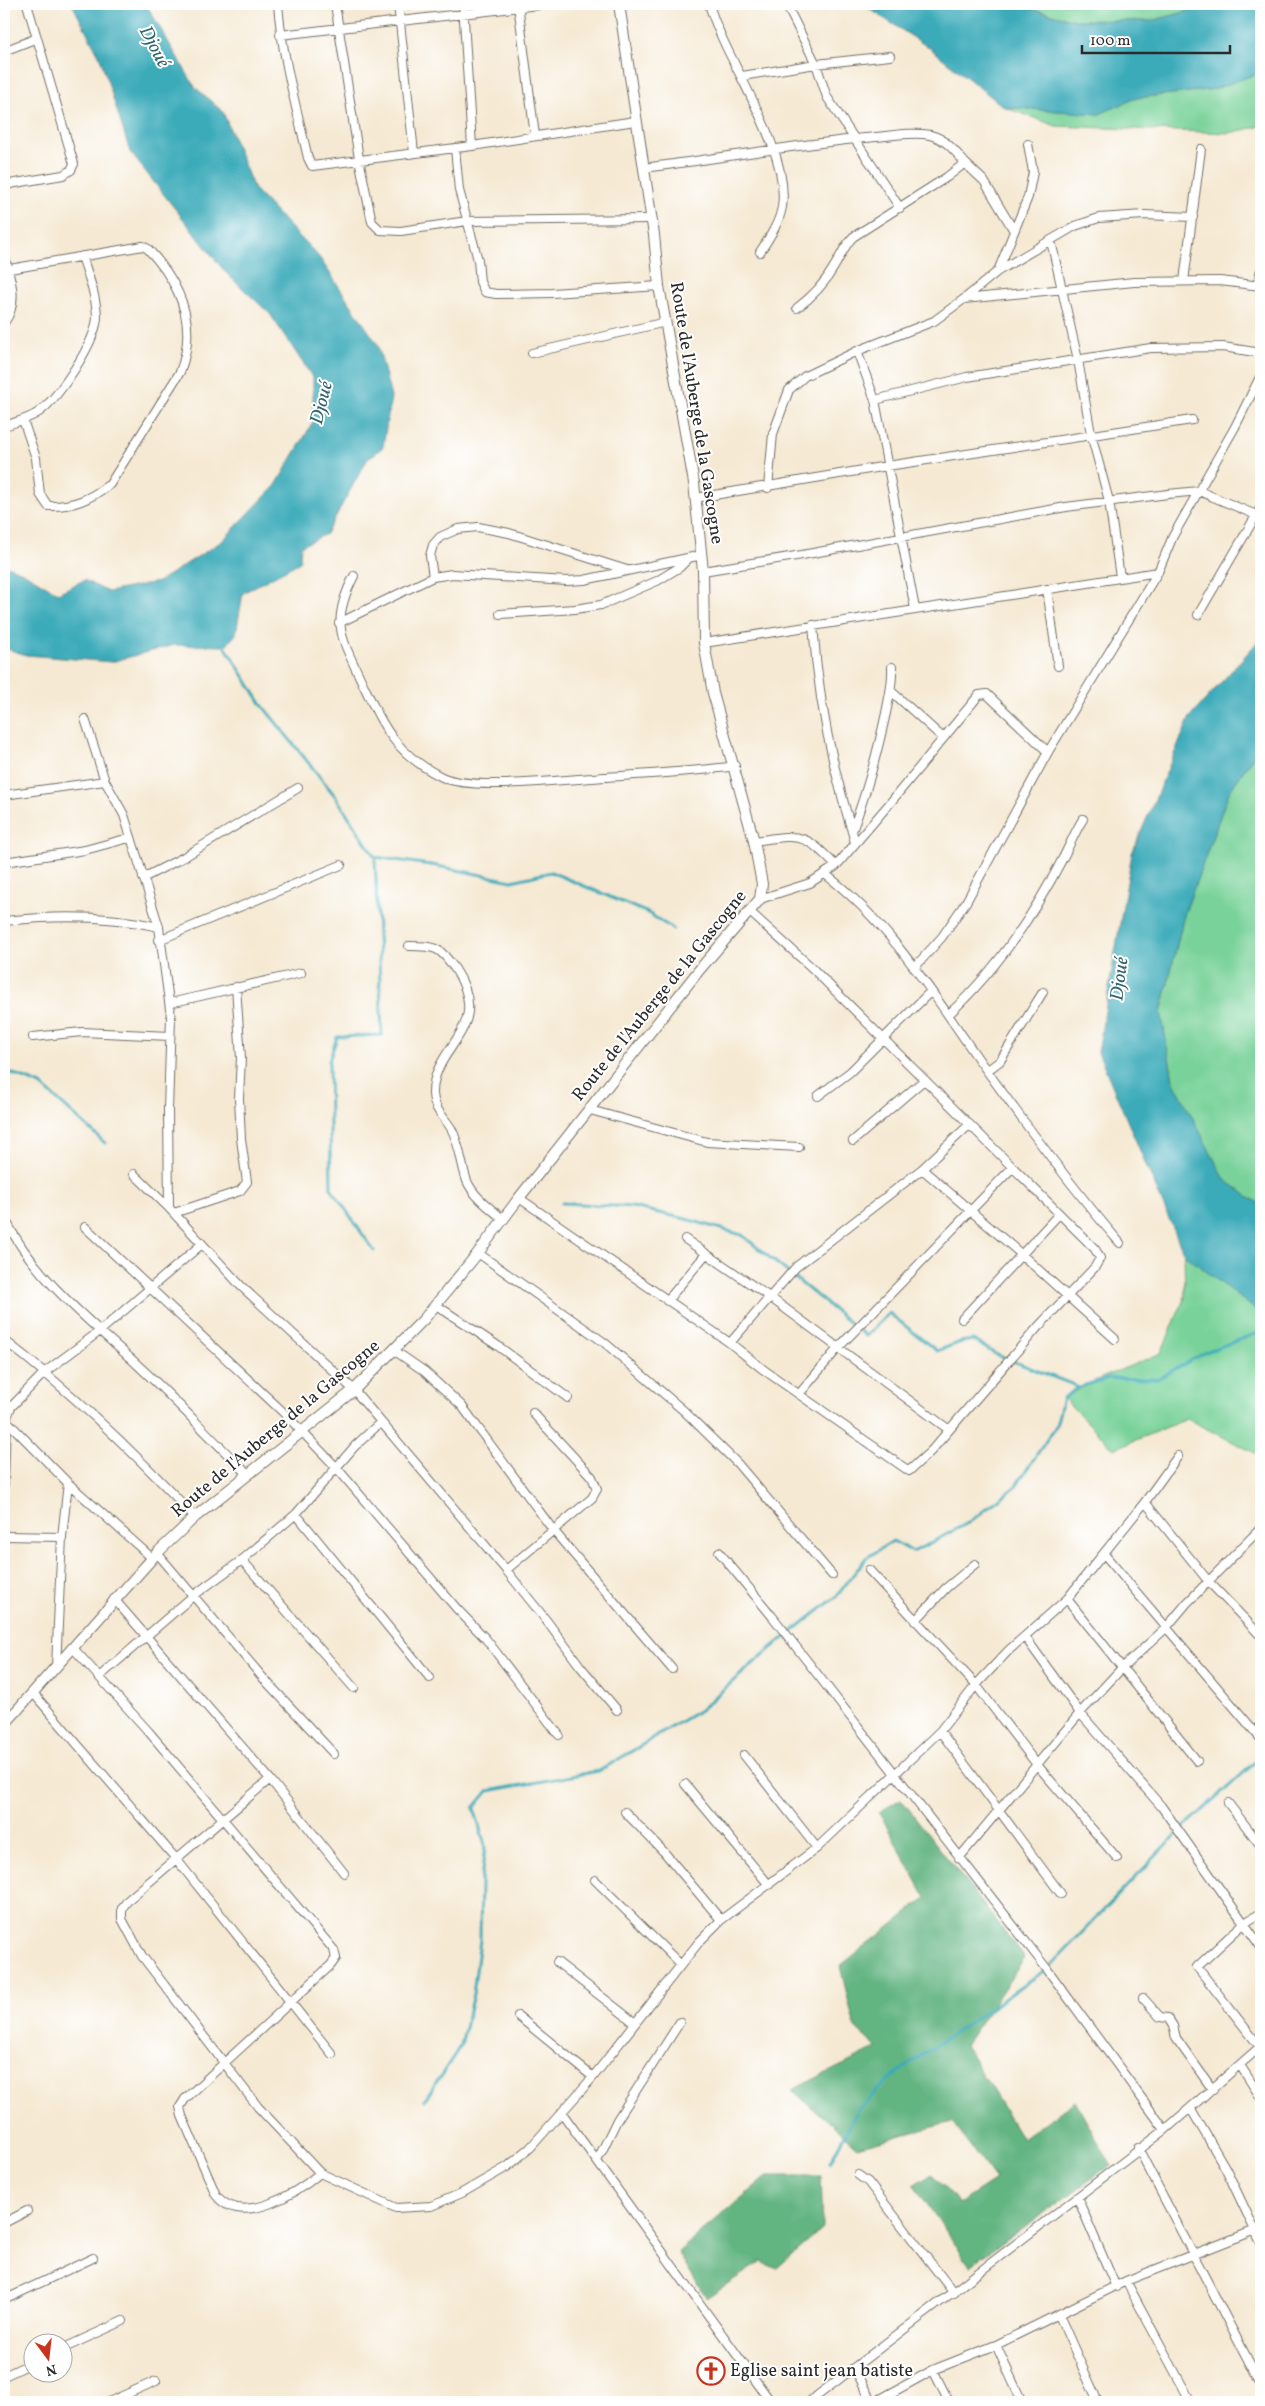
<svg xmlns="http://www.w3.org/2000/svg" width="1265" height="2406" font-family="Vollkorn,serif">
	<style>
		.green { fill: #78d299; stroke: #527e62 }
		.forest { fill: #62b481; stroke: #467056 }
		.water { fill: #3baab9; stroke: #336a72 }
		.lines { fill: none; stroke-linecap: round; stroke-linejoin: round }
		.stream { stroke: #3baab9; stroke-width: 3 }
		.minor-casing { stroke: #726e66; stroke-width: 10 }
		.tertiary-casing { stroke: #726e66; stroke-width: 12 }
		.minor { stroke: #fff; stroke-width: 8 }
		.tertiary { stroke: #fff; stroke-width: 10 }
		.labels { text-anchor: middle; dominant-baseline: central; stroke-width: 4; stroke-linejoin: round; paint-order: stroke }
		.street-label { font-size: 18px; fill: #2b2b2b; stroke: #fff }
		.poi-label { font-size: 18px; fill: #2b2b2b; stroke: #fff; text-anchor: start }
		.water-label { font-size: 19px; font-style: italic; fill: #32646b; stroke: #fff }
	</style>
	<rect width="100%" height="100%" fill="#fff"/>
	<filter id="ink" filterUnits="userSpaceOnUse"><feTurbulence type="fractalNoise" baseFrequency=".02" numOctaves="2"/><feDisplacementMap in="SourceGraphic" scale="10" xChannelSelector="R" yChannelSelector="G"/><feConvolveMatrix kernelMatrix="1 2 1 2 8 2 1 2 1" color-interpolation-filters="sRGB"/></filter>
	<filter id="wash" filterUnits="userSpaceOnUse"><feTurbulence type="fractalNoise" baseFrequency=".0096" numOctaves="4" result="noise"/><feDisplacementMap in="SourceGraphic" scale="20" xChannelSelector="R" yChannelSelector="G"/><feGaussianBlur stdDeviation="1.12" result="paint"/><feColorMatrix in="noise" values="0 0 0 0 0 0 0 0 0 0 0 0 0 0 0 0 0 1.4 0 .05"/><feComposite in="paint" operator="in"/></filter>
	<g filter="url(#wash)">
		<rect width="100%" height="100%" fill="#f5e9d3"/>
		<path class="green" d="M 1013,4 L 1216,4 L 1150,21 L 1075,20 Z
			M 1261,72 L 1261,126 L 1229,133 L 1056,126 L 1004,107 L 1099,114 L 1136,98 L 1215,89 Z
			M 1261,745 L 1261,1205 L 1225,1181 L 1173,1080 L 1161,1013 L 1184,915 L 1229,792 Z
			M 1184,1254 L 1261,1314 L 1261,1456 L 1187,1419 L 1114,1449 L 1063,1398 L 1094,1381 L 1161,1353 L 1185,1297 Z"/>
		<path class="forest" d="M 901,1799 L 1025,1958 L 965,2045 L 1022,2139 L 1075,2101 L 1111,2165 L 970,2266 L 914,2185 L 932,2174 L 959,2204 L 996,2180 L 952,2122 L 857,2147 L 792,2090 L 877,2048 L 855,2028 L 840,1966 L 926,1898 L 879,1812 Z
			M 767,2176 L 821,2176 L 823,2228 L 777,2268 L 762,2261 L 706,2298 L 678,2252 Z"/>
		<path class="water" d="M 72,4 L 146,4 L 195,87 L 223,112 L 254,189 L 319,257 L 378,345 L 391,397 L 383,447 L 367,460 L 326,534 L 301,546 L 300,562 L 243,593 L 236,634 L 226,646 L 174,645 L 111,662 L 26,655 L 4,648 L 4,565 L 23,572 L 58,593 L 84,580 L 108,592 L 158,582 L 222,541 L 276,485 L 313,422 L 313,378 L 270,314 L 226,273 L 130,152 L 100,57 Z
			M 862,4 L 1013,4 L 1075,20 L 1150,21 L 1216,4 L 1261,4 L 1261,72 L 1215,89 L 1136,98 L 1099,114 L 1004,107 L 931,49 Z
			M 1261,638 L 1261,745 L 1229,792 L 1184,915 L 1161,1013 L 1173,1080 L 1225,1180 L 1261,1205 L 1261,1314 L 1184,1254 L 1098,1052 L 1132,853 L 1190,717 Z"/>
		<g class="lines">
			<path class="stream" d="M 223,643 L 262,705 L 336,797 L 375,857 L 382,1035 L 337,1037 L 329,1061 L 331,1188 L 374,1251
				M 375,857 L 437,866 L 512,881 L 551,872 L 648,913 L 673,929
				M 4,1070 L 41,1085 L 105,1143
				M 562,1203 L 632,1207 L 686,1219 L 742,1235 L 866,1336 L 889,1313 L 937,1351 L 961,1342 L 973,1340 L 997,1355 L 1079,1387
				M 425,2100 L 461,2045 L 473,1994 L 480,1940 L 481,1880 L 485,1846 L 474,1808 L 488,1791 L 599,1771 L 700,1710 L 770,1649 L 836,1597 L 866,1558 L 893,1541 L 913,1552 L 968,1523 L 1015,1487 L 1056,1426 L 1063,1398 L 1079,1387 L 1109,1378 L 1157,1379 L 1208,1351 L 1261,1332
				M 830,2162 L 858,2109 L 894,2075 L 1047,1969 L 1180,1831 L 1261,1757"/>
		</g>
	</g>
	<g filter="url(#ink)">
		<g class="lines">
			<g class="minor-casing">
				<path id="minor" d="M 278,4 C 282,56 296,106 308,158 L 312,166 L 472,146 L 635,121
					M 335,4 L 359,159 L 372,222 L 380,230 L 401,231 L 467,221 L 651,219
					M 398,4 L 414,153
					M 463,4 L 472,146
					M 518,4 L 535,136
					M 709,4 C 725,61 791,148 782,207 C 779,224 769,238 760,252
					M 775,4 L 788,8 L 816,64 L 827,97 L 900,208
					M 280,35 L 547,4
					M 4,51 L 37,38 L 27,4
					M 742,76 L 816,64 L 890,56
					M 455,148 L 459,190 L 478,260 L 480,282 L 485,292 L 496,294 L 552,293 L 659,286
					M 643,168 C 717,159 791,145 865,138 C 885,137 910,131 930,135 C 945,138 955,151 965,163
					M 4,185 L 63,175 L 71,170 L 74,164 L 37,38
					M 1051,241 L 1078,360 L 1091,434 L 1109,501 L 1120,577
					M 4,255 C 10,277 20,302 4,323
					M 4,270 L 143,246 L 148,249 C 181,284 198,325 180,372 L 110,484 C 90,499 73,507 48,506 L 40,494 L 36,458 L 23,420
					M 998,271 L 1028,197 L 1033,172 L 1028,144
					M 1184,281 L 1201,149
					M 1257,285 L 1261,270
					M 964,299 L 998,271 L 1075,226 L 1099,218 L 1144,215 L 1193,217
					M 797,308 C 812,297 825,283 834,267 C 841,256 844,246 853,237 L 947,177 L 965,163 L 984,181 L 1014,231
					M 857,351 L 875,400 L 915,609
					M 532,353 L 666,322
					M 875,400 L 967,377 L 1151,348 L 1223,347 L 1261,353
					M 4,426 C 16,422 29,419 39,412 C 59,397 97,341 97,316 C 96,295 88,275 82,256
					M 768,488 L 773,434 L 789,390 L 805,376 L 857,351 L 934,321 L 964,299 L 1134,282 L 1220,281 L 1261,286
					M 696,498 L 887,466 L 1192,420
					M 703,571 L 802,555 L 1066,507 L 1168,494 L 1199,491 L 1261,517
					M 354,576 C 330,623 341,637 362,682 C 383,726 395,754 442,777 C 471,791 557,780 592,778 C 640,774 687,773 735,766
					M 433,577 L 430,556 L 433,545 L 440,537 L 458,529 L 478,527 L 509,533 L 627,570
					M 1047,589 L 1058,666
					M 500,614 L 575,609 L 601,605 L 657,581 L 680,567 L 689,558
					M 1198,615 L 1261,507
					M 339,623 L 433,577 L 452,574 L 567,581 L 584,580 L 702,555
					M 813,625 C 817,682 826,737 841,792 C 845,809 851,826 855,843
					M 704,643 L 1158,572
					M 891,691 L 942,737
					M 85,719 L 105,781 L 124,815 L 159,927 L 171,1017 L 168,1110 L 169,1208 L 241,1286 L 354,1390 L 506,1570 L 546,1620 L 580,1666 L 617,1710
					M 4,795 L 105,781
					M 852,831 C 867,792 877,754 886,713 C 889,697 893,684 892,667
					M 754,841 C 799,835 803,831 836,866
					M 4,862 L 85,850 L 129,838
					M 825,874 C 890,924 931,991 977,1057 C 1022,1120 1069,1184 1120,1243
					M 143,878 L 184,857 L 298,788
					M 760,899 L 810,883 L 836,866 L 890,803 L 979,695 L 987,694 L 990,697 L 1048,752
					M 4,921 C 56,915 108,915 159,927
					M 159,940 L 341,865
					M 409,946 C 436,946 440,947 455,969 C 495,1030 432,1045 433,1094 C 434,1111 445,1117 452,1130 C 460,1145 461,1164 467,1181 C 474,1197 490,1208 503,1219
					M 915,967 L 942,937 L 966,902 L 1048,752 L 1158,572 L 1173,536 L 1235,427 L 1261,375
					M 170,1003 L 301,973
					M 948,1015 C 997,970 1035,913 1065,854 C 1071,842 1076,830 1083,819
					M 33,1037 L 82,1032 L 170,1036
					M 988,1070 L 1000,1061 L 1043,992
					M 818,1096 L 850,1072 L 931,991
					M 590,1110 L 707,1142 L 799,1147
					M 853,1141 L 924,1080
					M 922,1169 L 1021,1254 L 1115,1339
					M 134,1174 L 169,1208
					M 519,1198 L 730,1343 L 764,1370 L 909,1471 L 931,1451 L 1038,1327 L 1095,1267 L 1100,1258 L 1095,1249 L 810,966 L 750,912
					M 174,1213 L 240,1191 L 247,1182 L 241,1139 L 239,1098 L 241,1058 L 236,987
					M 4,1217 C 35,1280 93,1323 143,1370 C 179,1403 212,1440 248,1474
					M 85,1227 L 284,1413 L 336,1467 L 457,1609 L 486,1639 L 559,1735
					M 685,1239 L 771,1298 L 948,1429
					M 478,1253 L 605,1343 L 684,1411 L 737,1463 L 832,1575
					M 667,1301 L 706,1254
					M 436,1305 L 498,1346 L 568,1398
					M 962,1319 L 1059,1214
					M 4,1340 C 73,1393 135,1453 195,1517
					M 730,1343 L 796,1267 L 922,1169 L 969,1125
					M 395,1351 L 424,1371 L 462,1406 L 553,1530 L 672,1669
					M 800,1393 L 839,1347 L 1012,1168
					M 5,1419 L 68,1483 L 152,1558
					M 4,1484 L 6,1420 L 11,1407 L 45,1372 L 100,1331 L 202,1244
					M 1145,1502 L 1209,1582 L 1261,1636
					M 296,1514 L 430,1678
					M 4,1536 L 62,1537
					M 719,1552 L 772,1616 L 1047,1969 L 1165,2130
					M 157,1553 L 264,1679 L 334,1754
					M 1104,1554 L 1261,1739
					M 242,1560 L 354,1688
					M 506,1570 L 592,1498 L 597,1489 L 592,1477 L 533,1413
					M 869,1570 L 976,1685 L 1038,1766 L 1117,1858
					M 114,1599 L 270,1779 L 344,1873
					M 1067,1599 L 1197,1761
					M 915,1621 L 946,1588 L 975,1564
					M 1025,1637 L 1080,1713 L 1161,1806 L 1261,1947
					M 73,1648 L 149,1732 L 334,1950 L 336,1958 L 331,1965 L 185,2099 L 180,2107 L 182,2116 L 216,2195 C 241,2228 297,2193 320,2173
					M 56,1667 L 62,1537 L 68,1483
					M 99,1677 L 193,1596 L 242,1560 L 296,1514 L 355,1446 L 381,1422
					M 34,1694 L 177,1860 L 332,2054
					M 940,1731 L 1061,1894
					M 744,1755 L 817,1848
					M 270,1779 L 128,1900 L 122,1908 L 122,1919 L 142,1956 L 258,2107 L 320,2173 L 396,2208 L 431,2206 L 462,2193 L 507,2167 L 530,2148 L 593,2077 L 699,1942 L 721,1920 L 817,1848 L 940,1731 L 976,1685 L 1009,1650 L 1067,1599 L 1145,1502 L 1178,1456
					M 685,1784 L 769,1885
					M 1228,1803 L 1261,1846
					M 625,1812 L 664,1852 L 721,1920
					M 959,1858 L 1080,1713 L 1122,1668 L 1166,1628 L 1187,1603 L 1261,1528
					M 595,1880 L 680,1964
					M 557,1962 L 635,2023
					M 1143,1998 L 1160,2017 L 1168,2018 L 1173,2026 L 1176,2038 L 1213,2090
					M 518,2016 L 593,2077
					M 1260,2047 L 1197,1967 L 1243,1924 L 1261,1913
					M 1240,2065 L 1261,2098
					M 1191,2109 L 1226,2169 L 1261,2243
					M 562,2113 L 771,2402
					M 1138,2148 L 1261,2385
					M 597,2161 L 617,2120 L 680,2022
					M 858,2175 L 868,2182 L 954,2293
					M 1077,2197 L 1116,2287
					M 4,2223 L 27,2211
					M 1126,2281 L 1191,2402
					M 4,2300 L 93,2258
					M 1059,2315 L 1098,2402
					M 996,2345 L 1022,2402
					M 62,2349 L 123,2321
					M 854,2368 L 873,2402
					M 933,2370 L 949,2402
					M 4,2376 L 32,2363
					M 109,2402 L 156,2381
					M 809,2402 L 1165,2130 L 1261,2046
					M 875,2402 L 933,2370 L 996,2345 L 1126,2281 L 1261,2228"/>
			</g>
			<g class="tertiary-casing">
				<path id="tertiary" d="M 4,1725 L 157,1553 L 195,1517 L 354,1390 L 424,1319 L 478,1253 L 519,1198 L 700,969 L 760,899 L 762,884 L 754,841 L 713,693 L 704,643 L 703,571 L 694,483 L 659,286 L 654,235 L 619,4"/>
			</g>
			<use href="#minor" class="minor"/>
			<use href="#tertiary" class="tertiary"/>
		</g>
	</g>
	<defs>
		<g id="church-ring" transform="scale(1.4375)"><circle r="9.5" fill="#fff" stroke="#c8321e" stroke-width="1.5"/><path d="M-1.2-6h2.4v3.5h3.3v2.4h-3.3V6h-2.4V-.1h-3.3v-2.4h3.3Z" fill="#c8321e"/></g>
	</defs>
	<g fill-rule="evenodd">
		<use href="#church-ring" x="711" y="2371"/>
	</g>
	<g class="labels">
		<g class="street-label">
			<text transform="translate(696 413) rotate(81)">Route de l'Auberge de la Gascogne</text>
			<text transform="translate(660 996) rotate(-51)">Route de l'Auberge de la Gascogne</text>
			<text transform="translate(276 1429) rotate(-40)">Route de l'Auberge de la Gascogne</text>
		</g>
		<g class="poi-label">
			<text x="730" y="2371">Eglise saint jean batiste</text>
		</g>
		<g class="water-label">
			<text transform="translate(154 47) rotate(62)">Djoué</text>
			<text transform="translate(322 403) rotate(-76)">Djoué</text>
			<text transform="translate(1120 979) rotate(-83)">Djoué</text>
		</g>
	</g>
	<rect width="1265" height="2406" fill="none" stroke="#fff" stroke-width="20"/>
	<g transform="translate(48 2358) rotate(165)"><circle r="24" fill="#ffffff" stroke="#aaaaaa"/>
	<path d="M0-4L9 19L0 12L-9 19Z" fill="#c8321e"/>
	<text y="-8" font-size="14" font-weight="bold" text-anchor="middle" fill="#2b2b2b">N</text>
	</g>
	<path d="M1082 45v8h148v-8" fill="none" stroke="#2b2b2b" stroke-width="2.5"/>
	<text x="1090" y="45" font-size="15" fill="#2b2b2b" stroke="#ffffff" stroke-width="4" paint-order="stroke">100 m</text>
</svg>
